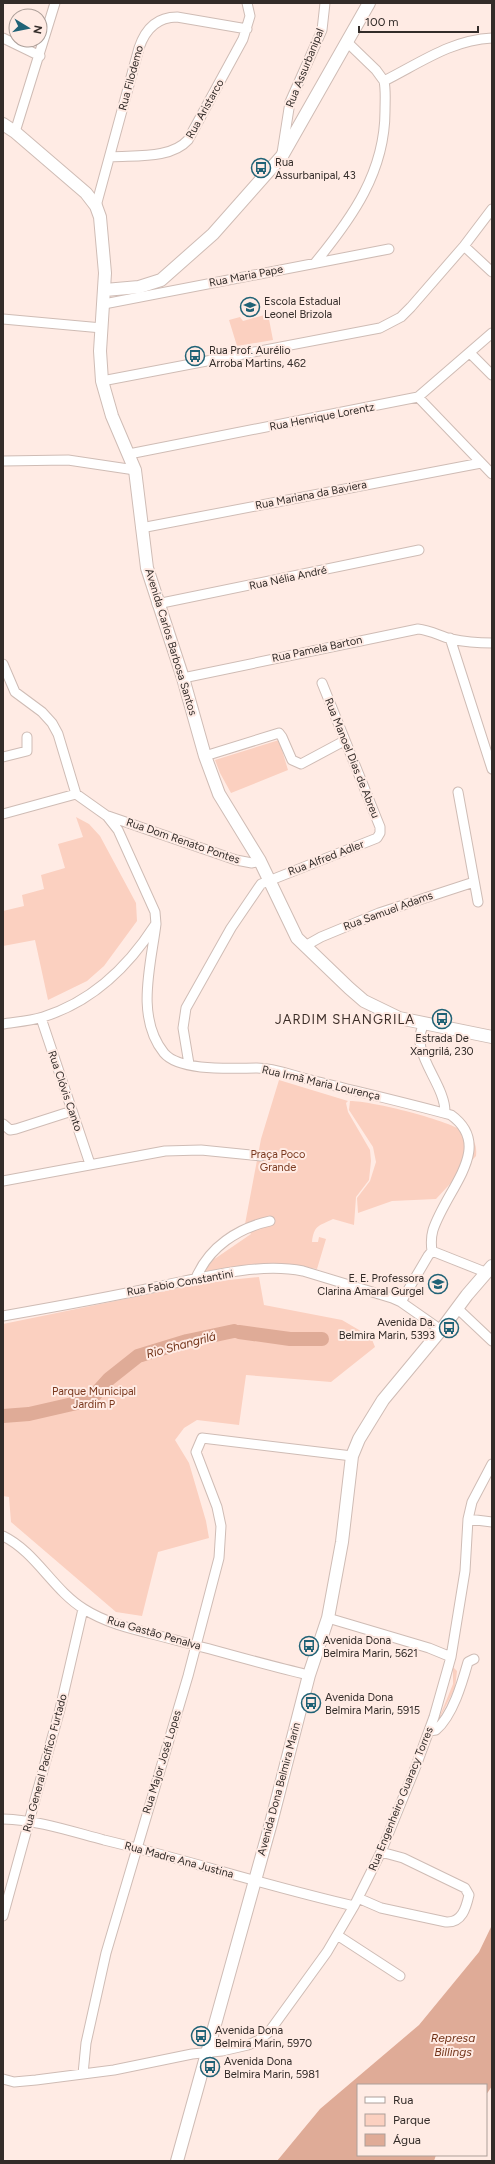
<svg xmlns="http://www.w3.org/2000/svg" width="495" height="2164" font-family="Figtree,sans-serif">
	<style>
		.green { fill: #fbd0c0 }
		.water { fill: #dfab97 }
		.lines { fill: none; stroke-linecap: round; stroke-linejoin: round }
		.river { stroke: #dfab97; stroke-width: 14 }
		.street-casing { stroke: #cfbcb5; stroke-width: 11 }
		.secondary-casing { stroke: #cfbcb5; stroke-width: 14 }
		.street { stroke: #fff; stroke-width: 9 }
		.secondary { stroke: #fff; stroke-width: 12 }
		.labels { text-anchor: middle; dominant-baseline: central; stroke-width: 4; stroke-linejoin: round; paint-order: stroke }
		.street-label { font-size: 11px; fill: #332c29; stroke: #ffebe4 }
		.poi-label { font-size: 11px; fill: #332c29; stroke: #ffebe4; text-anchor: start }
		.park-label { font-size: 11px; fill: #7a391f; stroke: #ffebe4 }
		.water-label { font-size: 12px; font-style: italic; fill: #723318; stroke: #ffebe4 }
		.quarter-label { font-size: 13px; letter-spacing: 1px; fill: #3d2e28; stroke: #ffebe4 }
	</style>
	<rect width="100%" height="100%" fill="#ffebe4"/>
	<path class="green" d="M 268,314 L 273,340 L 237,346 L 229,320 L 240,317 L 243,321 Z
		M 279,740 L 288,770 L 231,793 L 220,773 L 215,760 Z
		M 76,817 L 89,824 L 100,836 L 136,903 L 137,921 L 104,966 L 87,981 L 48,1000 L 35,940 L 3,946 L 3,911 L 24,906 L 22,895 L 44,889 L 41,875 L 65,868 L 58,844 L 83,837 Z
		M 279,1080 L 348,1101 L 346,1103 L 348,1112 L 370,1150 L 371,1161 L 369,1180 L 356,1197 L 354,1225 L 333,1219 C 319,1226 314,1225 312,1242 L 318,1242 L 319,1237 L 326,1239 L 317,1269 L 299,1266 L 206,1275 L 203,1270 L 213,1260 L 251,1234 L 245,1224 L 261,1139 Z
		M 350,1101 C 372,1101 450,1120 468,1134 C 475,1140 477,1147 476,1156 L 436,1199 L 392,1201 L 358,1213 L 357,1198 L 370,1181 L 376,1162 L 373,1147 L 349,1110 Z
		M 259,1277 L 264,1305 L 342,1320 L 371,1337 L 375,1347 L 331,1382 L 246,1375 L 239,1425 L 197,1420 L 184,1428 L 175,1440 L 189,1463 L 206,1521 L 209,1538 L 158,1552 L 142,1616 L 116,1612 L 11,1522 L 9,1497 L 3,1496 L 3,1324 L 208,1282 Z
		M 453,1667 L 457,1671 L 455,1688 L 437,1723 L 453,1684 Z"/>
	<path class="water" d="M 492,1925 L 492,2086 L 486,2095 L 486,2085 L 358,2085 L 358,2155 L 436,2155 L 434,2161 L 277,2161 L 320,2109 L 419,2025 L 479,1952 Z"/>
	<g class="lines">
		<path class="river" d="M 239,1332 L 290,1339 L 322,1339
			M 3,1416 L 29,1414 L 90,1400 L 109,1379 L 138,1356 L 187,1341 L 234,1331"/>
		<g class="street-casing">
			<path id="street" d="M 3,38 L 40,56
				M 347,42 L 376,70 L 384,81 C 420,63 451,40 492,38
				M 15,132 L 55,3
				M 282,153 L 290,102 L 322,30 L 325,3
				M 111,157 C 135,155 171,159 188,140 L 243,39 L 250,16 L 247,3
				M 96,206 L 139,48 C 145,30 156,17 177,17 L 247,29
				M 464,246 L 492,272
				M 315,263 C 352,218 385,172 385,111 C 385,101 386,90 384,81
				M 104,304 L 389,249
				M 3,319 L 102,328
				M 470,353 L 492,375
				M 102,381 L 380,328 L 401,317 L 411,307 L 464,246 L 492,209
				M 418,397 L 492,474
				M 129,454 L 418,397 L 492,333
				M 3,461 L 68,460 L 135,470
				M 141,528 L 481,463
				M 157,604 L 419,550
				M 450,638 L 492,769
				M 3,664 L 15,692 L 42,712 L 52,723 L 58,734 L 76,794
				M 183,678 L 418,629 C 430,630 440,636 451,639 C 465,642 478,643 492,643
				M 205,756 L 279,733 L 282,737 L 292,760 L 301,764 L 344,741
				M 3,757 L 27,751 L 27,737
				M 458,792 L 478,902
				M 3,814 L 76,794 L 107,816 L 118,830 L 155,912 L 156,924 C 151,965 135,1017 164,1053 C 180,1072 234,1068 257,1068 C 274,1068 291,1075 307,1079 C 355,1091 404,1102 451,1115 C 495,1147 447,1188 433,1230 C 431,1237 431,1244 432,1251
				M 108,816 L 236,860 L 252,863 L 260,861
				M 305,946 L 321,937 L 379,913 L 474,882
				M 41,1018 L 90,1164
				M 425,1023 C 406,1050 446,1083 445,1113
				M 3,1024 C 16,1022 30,1021 43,1017 C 91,1002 128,967 155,925
				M 189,1064 L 183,1028 L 186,1008 L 231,928 L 261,884 L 377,838 L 380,833 L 380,827 L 322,683
				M 3,1124 L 10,1130 L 16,1129 L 72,1111
				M 3,1181 L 165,1151 L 201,1150 L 261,1156
				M 196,1278 C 209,1247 238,1228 270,1221
				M 401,1302 L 428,1256 L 432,1251 L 485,1272
				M 457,1308 L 492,1341
				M 3,1316 C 54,1307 105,1298 156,1287 C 201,1278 257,1262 303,1271 L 392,1298 L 401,1302 L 441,1330
				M 468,1519 L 492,1522
				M 3,1536 C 36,1552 53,1590 84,1609 C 112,1627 148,1632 179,1641 C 223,1652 265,1665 309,1675
				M 328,1618 L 429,1648 L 451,1657
				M 429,1731 L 436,1730 C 453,1715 462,1683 468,1662 L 474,1659
				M 3,1819 C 38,1820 70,1831 104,1840 C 188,1860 270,1887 354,1906
				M 358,1898 L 381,1908 L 446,1922 C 462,1923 466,1908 469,1895 L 465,1888 L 403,1858 L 381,1852
				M 3,1916 L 60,1709 L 83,1609
				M 337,1935 L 400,1976
				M 83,2074 L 86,2043 L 106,1953 L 188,1676 L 219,1558 L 221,1526 L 217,1507 L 196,1452 L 202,1438 L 352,1456
				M 3,2079 L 14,2082 L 36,2080 L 114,2070 L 192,2054 L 222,2051 L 248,2045 L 259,2040 L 269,2032 L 327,1952 L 354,1906 L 381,1852 L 416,1766 L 434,1717 L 451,1657 L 465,1571 L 468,1519 L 472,1502 L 492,1464"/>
		</g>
		<g class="secondary-casing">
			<path id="secondary" d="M 3,124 L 15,132 L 86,193 L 96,206 L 100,217 L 105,273 L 100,351 L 102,381 L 112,416 L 135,470 L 147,568 L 183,678 L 205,756 L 219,794 L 260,861 L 297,938 L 349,988 L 364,1001 L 399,1018 L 492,1037
				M 105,290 L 139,287 L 161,280 L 213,234 L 282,156 L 369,3
				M 177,2161 L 271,1823 L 309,1675 L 328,1618 L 342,1542 L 352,1456 L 359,1439 L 383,1400 L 441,1330 L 467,1295 L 492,1266"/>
		</g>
		<use href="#street" class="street"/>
		<use href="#secondary" class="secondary"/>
	</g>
	<defs>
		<g id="bus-ring" transform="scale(1)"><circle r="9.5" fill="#ffebe4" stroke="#206276" stroke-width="1.5"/><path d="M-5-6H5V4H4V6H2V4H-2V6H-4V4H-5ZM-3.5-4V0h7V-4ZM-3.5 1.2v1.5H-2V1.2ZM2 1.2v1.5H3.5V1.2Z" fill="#206276"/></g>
		<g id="school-ring" transform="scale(1)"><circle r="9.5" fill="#ffebe4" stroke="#206276" stroke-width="1.5"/><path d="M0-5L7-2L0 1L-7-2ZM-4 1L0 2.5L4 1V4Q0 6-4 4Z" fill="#206276"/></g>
	</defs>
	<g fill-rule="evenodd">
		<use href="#bus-ring" x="261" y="168"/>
		<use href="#school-ring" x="250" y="307"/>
		<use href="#bus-ring" x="195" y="356"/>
		<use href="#bus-ring" x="442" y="1019"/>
		<use href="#school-ring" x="438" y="1284"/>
		<use href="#bus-ring" x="449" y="1328"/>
		<use href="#bus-ring" x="309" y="1646"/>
		<use href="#bus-ring" x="311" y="1703"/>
		<use href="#bus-ring" x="201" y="2036"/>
		<use href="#bus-ring" x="210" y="2067"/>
	</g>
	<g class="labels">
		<g class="street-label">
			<text transform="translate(305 68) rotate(-68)">Rua Assurbanipal</text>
			<text transform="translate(131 78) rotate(-75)">Rua Filodemo</text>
			<text transform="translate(205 109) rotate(-61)">Rua Aristarco</text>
			<text transform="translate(246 276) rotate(-11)">Rua Maria Pape</text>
			<text transform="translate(322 417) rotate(-11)">Rua Henrique Lorentz</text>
			<text transform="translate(311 495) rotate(-11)">Rua Mariana da Baviera</text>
			<text transform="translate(288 578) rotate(-12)">Rua Nélia André</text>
			<text transform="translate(171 642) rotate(73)">Avenida Carlos Barbosa Santos</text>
			<text transform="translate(317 649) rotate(-12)">Rua Pamela Barton</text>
			<text transform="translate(352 758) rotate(68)">Rua Manoel Dias de Abreu</text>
			<text transform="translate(183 841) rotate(19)">Rua Dom Renato Pontes</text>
			<text transform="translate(326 858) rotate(-21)">Rua Alfred Adler</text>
			<text transform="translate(388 911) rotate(-20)">Rua Samuel Adams</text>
			<text transform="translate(321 1083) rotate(13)">Rua Irmã Maria Lourença</text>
			<text transform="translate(65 1091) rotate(71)">Rua Clóvis Canto</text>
			<text transform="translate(180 1283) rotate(-10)">Rua Fabio Constantini</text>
			<text transform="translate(154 1633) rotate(16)">Rua Gastão Penalva</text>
			<text transform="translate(162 1762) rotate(-73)">Rua Major José Lopes</text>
			<text transform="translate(45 1763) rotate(-75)">Rua General Pacífico Furtado</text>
			<text transform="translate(279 1789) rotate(-75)">Avenida Dona Belmira Marin</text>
			<text transform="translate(401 1799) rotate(-68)">Rua Engenheiro Guaracy Torres</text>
			<text transform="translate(179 1860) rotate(15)">Rua Madre Ana Justina</text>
		</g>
		<g class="poi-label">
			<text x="275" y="162">Rua<tspan x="275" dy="13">Assurbanipal, 43</tspan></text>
			<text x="264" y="301">Escola Estadual<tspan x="264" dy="13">Leonel Brizola</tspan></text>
			<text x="209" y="350">Rua Prof. Aurélio<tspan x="209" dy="13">Arroba Martins, 462</tspan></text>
			<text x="442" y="1038" text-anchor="middle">Estrada De<tspan x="442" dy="13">Xangrilá, 230</tspan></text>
			<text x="424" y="1278" text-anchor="end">E. E. Professora<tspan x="424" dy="13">Clarina Amaral Gurgel</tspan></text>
			<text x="435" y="1322" text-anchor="end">Avenida Da.<tspan x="435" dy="13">Belmira Marin, 5393</tspan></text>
			<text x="323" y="1640">Avenida Dona<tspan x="323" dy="13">Belmira Marin, 5621</tspan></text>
			<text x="325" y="1697">Avenida Dona<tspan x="325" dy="13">Belmira Marin, 5915</tspan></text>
			<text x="215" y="2030">Avenida Dona<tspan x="215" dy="13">Belmira Marin, 5970</tspan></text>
			<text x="224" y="2061">Avenida Dona<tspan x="224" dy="13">Belmira Marin, 5981</tspan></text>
		</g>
		<g class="park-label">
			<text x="278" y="1154">Praça Poco<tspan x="278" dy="13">Grande</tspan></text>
			<text x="94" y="1391">Parque Municipal<tspan x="94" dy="13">Jardim P</tspan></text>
		</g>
		<g class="water-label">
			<text transform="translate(181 1345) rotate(-15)">Rio Shangrilá</text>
			<text x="453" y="2038">Represa<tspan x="453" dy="14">Billings</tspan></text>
		</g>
		<g class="quarter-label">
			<text x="345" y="1019">JARDIM SHANGRILA</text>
		</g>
	</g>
	<rect width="495" height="2164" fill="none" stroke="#332c29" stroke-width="8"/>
	<rect x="357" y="2084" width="130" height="72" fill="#ffebe4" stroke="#ad9f99"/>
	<rect x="365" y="2097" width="20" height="6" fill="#ffffff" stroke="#ad9f99"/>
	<text x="393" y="2104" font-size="12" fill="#332c29">Rua</text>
	<rect x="365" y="2114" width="20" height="12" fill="#fbd0c0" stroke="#ad9f99"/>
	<text x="393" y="2124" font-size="12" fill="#332c29">Parque</text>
	<rect x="365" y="2134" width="20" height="12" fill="#dfab97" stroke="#ad9f99"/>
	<text x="393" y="2144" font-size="12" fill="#332c29">Água</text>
	<g transform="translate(28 28) rotate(100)"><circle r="19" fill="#ffebe4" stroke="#ad9f99"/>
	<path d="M0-3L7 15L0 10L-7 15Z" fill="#206276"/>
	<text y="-6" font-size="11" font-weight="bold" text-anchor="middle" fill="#332c29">N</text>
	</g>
	<path d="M359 26v6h119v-6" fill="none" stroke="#332c29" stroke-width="2"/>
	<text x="365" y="26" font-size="12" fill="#332c29" stroke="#ffebe4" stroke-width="3" paint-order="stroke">100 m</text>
</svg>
